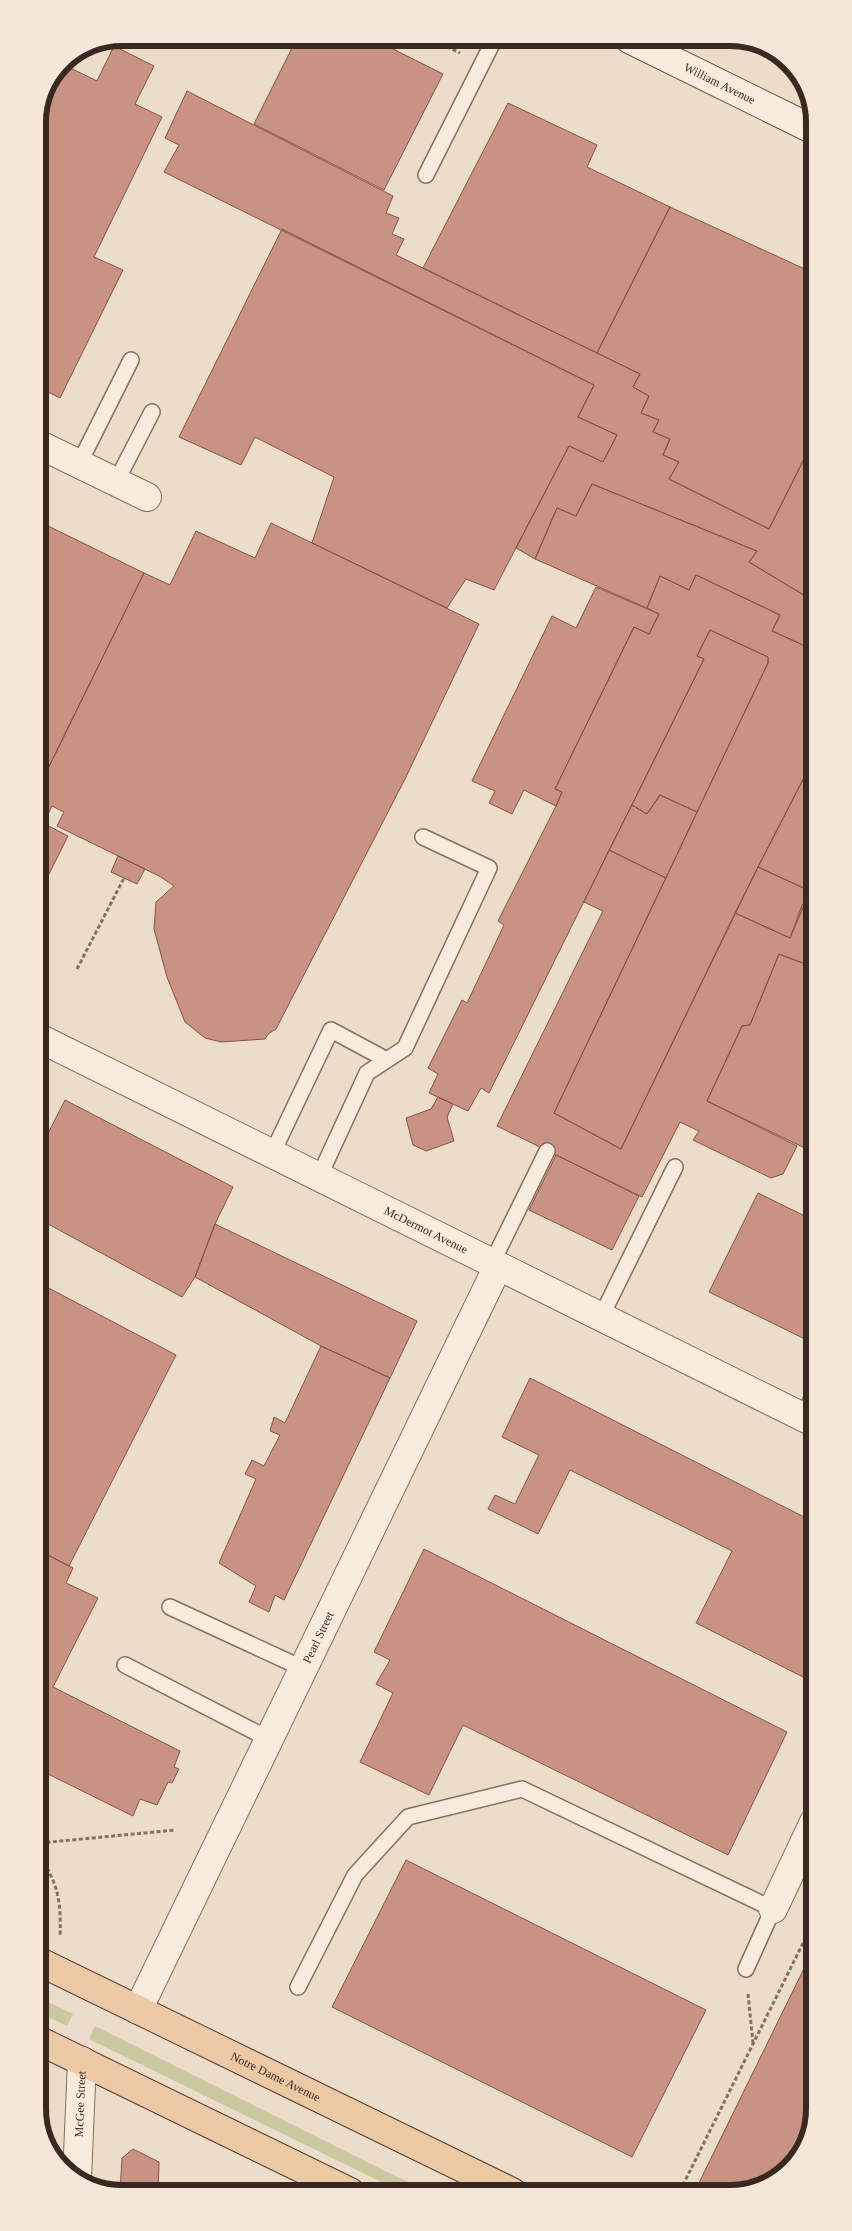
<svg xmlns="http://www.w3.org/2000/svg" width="852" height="2231" font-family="Georgia,serif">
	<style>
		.green { fill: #cac89e }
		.building { fill: #c89382; stroke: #865446 }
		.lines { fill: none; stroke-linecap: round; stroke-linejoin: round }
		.service-casing { stroke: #886e5f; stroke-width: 18 }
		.minor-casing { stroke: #886e5f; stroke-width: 30 }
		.tertiary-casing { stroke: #886e5f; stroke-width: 30 }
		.secondary-casing { stroke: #6a4f42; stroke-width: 30 }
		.primary-casing { stroke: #563d33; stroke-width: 30 }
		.path { stroke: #886e5f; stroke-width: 3; stroke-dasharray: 4 2.5; stroke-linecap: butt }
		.service { stroke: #f7ebdd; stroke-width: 15 }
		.minor { stroke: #f7ebdd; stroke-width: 28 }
		.tertiary { stroke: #f7ebdd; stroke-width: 28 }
		.secondary { stroke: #f7ebdd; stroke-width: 28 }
		.primary { stroke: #ecc9a5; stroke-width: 28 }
		.labels { text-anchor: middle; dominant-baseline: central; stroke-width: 4; stroke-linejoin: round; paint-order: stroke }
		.street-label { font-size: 12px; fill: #392921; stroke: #f4e7d9 }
		.rim { fill: none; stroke: #392921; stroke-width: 6 }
	</style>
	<rect width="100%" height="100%" fill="#ecdcca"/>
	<path class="green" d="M 40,1998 L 73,2014 L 67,2026 L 40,2013 Z
		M 95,2026 L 391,2174 L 429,2192 L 402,2192 L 89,2039 Z"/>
	<path class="building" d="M 377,41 L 443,74 L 384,190 L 254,124 L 295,42 Z
		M 114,46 L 154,66 L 135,104 L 162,117 L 94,257 L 123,270 L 60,398 L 38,387 L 38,117 L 62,64 L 97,81 Z
		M 187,91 L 393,196 L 386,213 L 399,218 L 392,234 L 404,239 L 396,255 L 640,374 L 633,387 L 649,396 L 641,413 L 659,420 L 653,432 L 670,439 L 663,455 L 679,462 L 669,479 L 769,529 L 804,459 L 812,459 L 812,600 L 749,562 L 757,551 L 592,484 L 576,516 L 557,508 L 535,559 L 516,548 L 569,446 L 603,462 L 617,435 L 578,417 L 594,385 L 164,172 L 179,145 L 165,138 Z
		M 508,103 L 597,145 L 587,167 L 670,207 L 597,353 L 423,268 Z
		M 670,207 L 809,271 L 812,264 L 812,459 L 804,459 L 769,529 L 669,479 L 679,462 L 663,455 L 670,439 L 653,432 L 659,420 L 641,413 L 649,396 L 633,387 L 640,374 L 597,353 Z
		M 282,229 L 594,385 L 578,417 L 617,435 L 603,462 L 569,446 L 494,590 L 466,579 L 447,608 L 312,543 L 334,477 L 255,437 L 241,465 L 179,437 Z
		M 592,484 L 757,551 L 749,562 L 812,600 L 812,649 L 772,631 L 780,615 L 696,575 L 689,590 L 660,576 L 647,608 L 535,559 L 557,508 L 576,516 Z
		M 38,521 L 144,573 L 39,787 Z
		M 271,523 L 479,624 L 405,779 L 276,1029 L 268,1034 L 265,1039 L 221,1042 L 205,1038 L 185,1022 L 167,977 L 154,929 L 156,902 L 174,886 L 161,877 L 57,826 L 64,812 L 52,806 L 44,823 L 39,821 L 39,787 L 144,573 L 170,585 L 196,531 L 255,558 Z
		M 696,575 L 780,615 L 772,631 L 812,649 L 813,760 L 758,867 L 621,1149 L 554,1113 L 768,663 L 768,657 L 710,630 L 697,656 L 704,659 L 489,1093 L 481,1088 L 468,1111 L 429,1093 L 438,1074 L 428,1068 L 462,1000 L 467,1003 L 504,925 L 498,921 L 556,806 L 562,792 L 555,789 L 634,627 L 649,634 L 659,614 L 647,608 L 660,576 L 689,590 Z
		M 596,587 L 659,614 L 649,634 L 634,627 L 555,789 L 562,792 L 556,806 L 524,790 L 512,814 L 489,803 L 495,791 L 472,781 L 552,616 L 576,628 Z
		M 710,630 L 768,657 L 768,663 L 697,812 L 660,795 L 647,814 L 632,805 L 704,659 L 697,656 Z
		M 813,760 L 813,884 L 810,891 L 758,867 Z
		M 660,795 L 697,812 L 666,878 L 609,850 L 632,805 L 647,814 Z
		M 39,821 L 68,836 L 39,894 Z
		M 609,850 L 666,878 L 554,1113 L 621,1149 L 735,913 L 790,938 L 801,908 L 813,914 L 813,955 L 808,965 L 779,954 L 750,1025 L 742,1026 L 707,1101 L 797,1146 L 783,1174 L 771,1178 L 693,1140 L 699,1131 L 680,1122 L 642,1197 L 497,1126 L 603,911 L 584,902 Z
		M 118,856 L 145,869 L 137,884 L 111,872 Z
		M 758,867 L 810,891 L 790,938 L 735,913 Z
		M 813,884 L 813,914 L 801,908 Z
		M 779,954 L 808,965 L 813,955 L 813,1152 L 707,1101 L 742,1026 L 750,1025 Z
		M 438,1097 L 453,1104 L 447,1117 L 454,1141 L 426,1151 L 413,1145 L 406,1118 L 431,1109 Z
		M 65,1100 L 233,1187 L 215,1224 L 195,1277 L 182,1297 L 39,1219 L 39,1151 Z
		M 556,1155 L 639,1196 L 612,1250 L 529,1210 Z
		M 758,1193 L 813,1220 L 813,1343 L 709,1292 Z
		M 215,1224 L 417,1321 L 390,1378 L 321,1346 L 195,1277 Z
		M 39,1283 L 176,1355 L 69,1566 L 42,1552 L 40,1558 Z
		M 321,1346 L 390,1378 L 284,1600 L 275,1595 L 269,1612 L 249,1602 L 256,1586 L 219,1563 L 256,1479 L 245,1474 L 252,1460 L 264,1466 L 280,1435 L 270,1431 L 274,1417 L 285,1423 Z
		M 530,1378 L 814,1522 L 814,1676 L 811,1681 L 696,1623 L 732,1551 L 570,1470 L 538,1534 L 488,1509 L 495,1495 L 515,1504 L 539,1455 L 502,1437 Z
		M 424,1549 L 787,1732 L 728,1855 L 463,1725 L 429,1795 L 360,1762 L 393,1693 L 376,1684 L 390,1660 L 374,1652 Z
		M 42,1552 L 73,1568 L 66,1583 L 98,1598 L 53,1687 L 180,1751 L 174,1767 L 179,1769 L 172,1783 L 168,1782 L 157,1805 L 140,1799 L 133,1816 L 40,1770 L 40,1558 Z
		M 406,1860 L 706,2010 L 632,2157 L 332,2007 Z
		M 814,1948 L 814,2109 L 797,2160 L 752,2191 L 695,2191 Z
		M 133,2149 L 159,2162 L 158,2193 L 120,2193 L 122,2158 Z"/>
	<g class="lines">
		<g class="service-casing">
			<path id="service" d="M 426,175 L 494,40
				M 79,464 L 131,360
				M 116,482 L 152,412
				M 272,1154 L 331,1030 L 387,1060
				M 319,1177 L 367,1073 L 405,1048 L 489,868 L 423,837
				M 492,1263 L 547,1151
				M 601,1317 L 675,1167
				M 803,1417 L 813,1396
				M 170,1607 L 304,1669
				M 125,1665 L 269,1739
				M 298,1987 L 355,1875 L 408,1817 L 522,1789 L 773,1909 L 746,1969"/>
		</g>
		<g class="minor-casing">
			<g id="minor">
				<path d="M 38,444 L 147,497"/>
				<path d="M 773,1909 L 814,1822"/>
				<path id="s1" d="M 138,2010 L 498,1266"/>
				<path id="s2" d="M 77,2178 L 82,2061"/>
			</g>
		</g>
		<g class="tertiary-casing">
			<g id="tertiary">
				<path id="s3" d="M 39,1038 L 813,1422"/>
			</g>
		</g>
		<g class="secondary-casing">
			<g id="secondary">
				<path id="s4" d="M 629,39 L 812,129"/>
			</g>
		</g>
		<g class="primary-casing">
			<g id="primary">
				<path id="s5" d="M 40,1962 L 512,2192"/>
				<path d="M 40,2041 L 350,2192"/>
			</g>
		</g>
		<path class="path" d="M 435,41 L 460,53
			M 77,969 L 124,878
			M 40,1843 L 175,1830
			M 40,1857 C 59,1885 61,1903 60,1936
			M 748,1994 L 753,2043
			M 40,2091 L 46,2081
			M 680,2191 L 814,1921"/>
		<use href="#service" class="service"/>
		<use href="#minor" class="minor"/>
		<use href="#tertiary" class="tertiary"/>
		<use href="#secondary" class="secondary"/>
		<use href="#primary" class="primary"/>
	</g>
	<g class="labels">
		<g class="street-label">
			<text stroke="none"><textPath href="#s4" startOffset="101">William Avenue</textPath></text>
			<text stroke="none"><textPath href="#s3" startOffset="432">McDermot Avenue</textPath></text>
			<text stroke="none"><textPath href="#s1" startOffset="414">Pearl Street</textPath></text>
			<text stroke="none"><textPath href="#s5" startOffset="262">Notre Dame Avenue</textPath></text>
			<text stroke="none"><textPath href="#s2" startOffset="74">McGee Street</textPath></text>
		</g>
	</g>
	<path d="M0 0H852V2231H0ZM122 46H730A76 76 0 0 1 806 122V2109A76 76 0 0 1 730 2185H122A76 76 0 0 1 46 2109V122A76 76 0 0 1 122 46Z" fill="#f4e7d9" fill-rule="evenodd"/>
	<path class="rim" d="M122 46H730A76 76 0 0 1 806 122V2109A76 76 0 0 1 730 2185H122A76 76 0 0 1 46 2109V122A76 76 0 0 1 122 46Z"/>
</svg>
